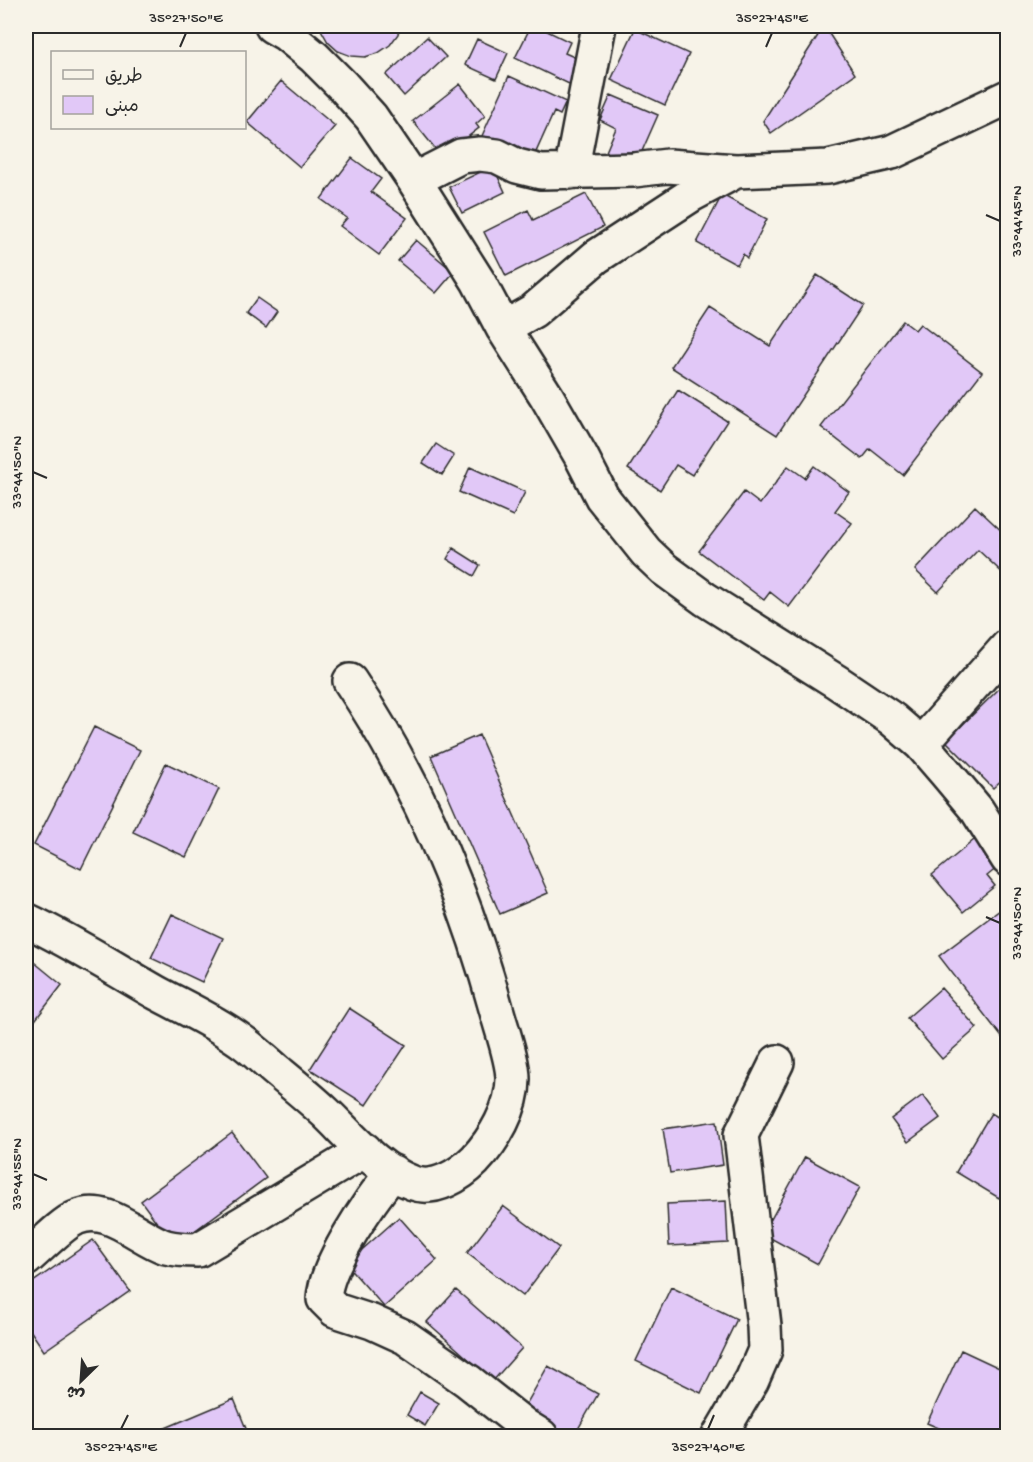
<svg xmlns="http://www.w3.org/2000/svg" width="1033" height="1462" font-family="'Gochi Hand','Playpen Sans Arabic',sans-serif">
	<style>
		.building { fill: #e1c8f7; stroke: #2b2b2b; stroke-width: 1.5 }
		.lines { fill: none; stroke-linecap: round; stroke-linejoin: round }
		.minor-casing { stroke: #2b2b2b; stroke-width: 38 }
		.minor { stroke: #f7f3e8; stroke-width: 33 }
		.ticks { fill: none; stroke: #2b2b2b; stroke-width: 2 }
		.neatline { fill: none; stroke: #2b2b2b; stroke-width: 2 }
		.ticks-label { font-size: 15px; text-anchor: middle; fill: #2b2b2b }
	</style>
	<rect width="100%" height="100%" fill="#f7f3e8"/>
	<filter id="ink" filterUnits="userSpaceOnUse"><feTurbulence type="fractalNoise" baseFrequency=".0167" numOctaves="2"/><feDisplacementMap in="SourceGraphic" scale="12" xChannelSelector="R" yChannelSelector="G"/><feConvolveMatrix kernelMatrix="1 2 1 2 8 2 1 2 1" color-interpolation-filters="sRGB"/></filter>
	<g filter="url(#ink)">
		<path class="building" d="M 319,26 L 400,26 L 398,34 L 390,45 L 378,53 L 365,57 L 351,56 L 338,51 L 328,42 Z
			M 531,26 L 537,26 L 570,42 L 565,53 L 581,60 L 569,84 L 515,58 Z
			M 824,26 L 855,74 L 771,133 L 763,121 Z
			M 635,29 L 689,54 L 665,105 L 611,80 Z
			M 427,37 L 446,57 L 404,96 L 386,75 Z
			M 477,39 L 508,53 L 496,79 L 465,65 Z
			M 509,76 L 566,102 L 560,115 L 554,112 L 532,161 L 481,138 Z
			M 281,81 L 335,126 L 300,167 L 247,122 Z
			M 460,84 L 485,116 L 476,124 L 479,128 L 442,157 L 413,121 Z
			M 611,95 L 658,115 L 635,167 L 605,154 L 616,128 L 600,120 Z
			M 352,158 L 381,179 L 371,192 L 407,218 L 379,255 L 340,226 L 347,218 L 321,199 Z
			M 493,166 L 505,192 L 462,213 L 449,187 Z
			M 586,194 L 603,227 L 506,276 L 484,232 L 528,210 L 533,220 Z
			M 722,195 L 767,219 L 747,258 L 743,254 L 737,265 L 697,243 Z
			M 416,240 L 454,272 L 436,293 L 398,261 Z
			M 817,275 L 863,305 L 777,435 L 671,367 L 710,308 L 770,346 Z
			M 257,298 L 277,312 L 266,328 L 246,313 Z
			M 903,321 L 915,330 L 920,324 L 982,372 L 903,475 L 870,449 L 862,459 L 821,427 Z
			M 678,390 L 727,421 L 692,475 L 676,465 L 660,490 L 628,469 Z
			M 436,444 L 454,456 L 442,475 L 423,463 Z
			M 788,466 L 805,478 L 814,466 L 849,492 L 835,511 L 852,523 L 789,607 L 770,592 L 764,600 L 699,551 L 744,492 L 760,504 Z
			M 470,467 L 525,492 L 513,516 L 459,492 Z
			M 975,506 L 1008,537 L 1008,578 L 978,550 L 938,592 L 915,570 Z
			M 453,548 L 480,565 L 474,576 L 447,559 Z
			M 1008,680 L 1008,774 L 993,788 L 946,741 Z
			M 94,727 L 140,750 L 81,869 L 34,845 Z
			M 479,735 L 548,893 L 500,914 L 431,756 Z
			M 166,763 L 219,789 L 186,857 L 133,832 Z
			M 980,835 L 1003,863 L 987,876 L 995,886 L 963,912 L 932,875 Z
			M 1000,910 L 1008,919 L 1008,1045 L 939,956 Z
			M 172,914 L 223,938 L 202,982 L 151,958 Z
			M 29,958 L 62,985 L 26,1032 L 26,963 Z
			M 941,988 L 977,1028 L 942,1059 L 907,1018 Z
			M 349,1008 L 406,1045 L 366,1105 L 310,1069 Z
			M 923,1095 L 940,1118 L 908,1142 L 891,1119 Z
			M 991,1113 L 1008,1123 L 1008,1185 L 999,1198 L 956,1172 Z
			M 717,1121 L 723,1165 L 670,1173 L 663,1129 Z
			M 232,1133 L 266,1178 L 174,1246 L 141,1201 Z
			M 805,1157 L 860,1187 L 818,1264 L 763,1234 Z
			M 726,1201 L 728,1243 L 669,1246 L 667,1204 Z
			M 503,1206 L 559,1248 L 523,1296 L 467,1253 Z
			M 399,1217 L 437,1260 L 384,1307 L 346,1264 Z
			M 93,1240 L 130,1291 L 44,1351 L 26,1324 L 26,1287 Z
			M 671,1287 L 737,1319 L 701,1393 L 636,1361 Z
			M 456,1290 L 522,1348 L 493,1381 L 427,1322 Z
			M 961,1350 L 1008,1372 L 1006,1436 L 957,1436 L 927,1423 Z
			M 548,1366 L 598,1394 L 574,1436 L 570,1436 L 523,1410 Z
			M 420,1392 L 439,1403 L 425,1426 L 407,1415 Z
			M 234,1399 L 249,1436 L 158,1436 L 156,1432 Z"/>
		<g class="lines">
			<g class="minor-casing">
				<path id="minor" d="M 272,26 L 286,34 L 314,57 L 343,86 L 371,117 L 414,180 L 478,281 L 503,328 L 547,397 L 581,456 L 602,497 L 646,552 L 664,569 L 705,599 L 837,682 L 892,719 L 921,744 L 946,773 L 977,810 L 1008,859
					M 571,172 L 599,26
					M 414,180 L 461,156 L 480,154 L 497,156 L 517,166 L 541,172 L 634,170 L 668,166 L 736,171
					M 503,328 L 533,311 L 596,257 L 691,195 L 736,171 L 828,167 L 892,152 L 1008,97
					M 921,744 L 1008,646
					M 26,920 C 71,941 113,968 157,993 C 185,1008 214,1021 240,1040 C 253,1049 265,1061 277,1071 C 294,1085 310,1098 326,1113 C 352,1138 378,1170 413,1183 C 435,1191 460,1175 475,1160 C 494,1140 513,1108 513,1079 C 513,1061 502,1030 497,1012 C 465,895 417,781 350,681
					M 393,1172 C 371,1199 325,1265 324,1299 L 335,1310 L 372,1322 L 405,1337 L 468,1381 L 525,1426 L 541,1436
					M 26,1259 C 38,1249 63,1223 76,1218 C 107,1203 138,1238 166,1247 C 177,1250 186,1250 198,1250 L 365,1150
					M 719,1436 L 752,1380 L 765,1350 L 764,1326 L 741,1135 L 777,1062"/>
			</g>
			<use href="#minor" class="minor"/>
		</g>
	</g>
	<path class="ticks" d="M 180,47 L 186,33M 766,47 L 772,33M 986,215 L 1000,221M 33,472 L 47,478M 986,917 L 1000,923M 33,1174 L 47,1180M 121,1429 L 128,1415M 708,1429 L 714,1415"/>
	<rect width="1033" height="1462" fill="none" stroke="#f7f3e8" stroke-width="66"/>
	<rect x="51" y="51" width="195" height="78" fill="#f7f3e8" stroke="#a5a39c" stroke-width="1.5"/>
	<rect x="63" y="70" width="30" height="9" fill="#f7f3e8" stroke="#a5a39c" stroke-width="1.5"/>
	<text x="105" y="81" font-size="18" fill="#2b2b2b">طريق</text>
	<rect x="63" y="96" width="30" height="18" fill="#e1c8f7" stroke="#a5a39c" stroke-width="1.5"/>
	<text x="105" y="111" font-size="18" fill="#2b2b2b">مبنى</text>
	<g transform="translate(81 1381) rotate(205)" stroke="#f7f3e8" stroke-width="4.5" paint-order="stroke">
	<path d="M0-4.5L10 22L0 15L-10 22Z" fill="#2b2b2b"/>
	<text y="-9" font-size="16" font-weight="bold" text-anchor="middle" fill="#2b2b2b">ش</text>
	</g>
	<rect x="33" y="33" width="967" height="1396" class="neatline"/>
	<g class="ticks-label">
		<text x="186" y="22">35°27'50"E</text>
		<text x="772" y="22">35°27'45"E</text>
		<text transform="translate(1016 221) rotate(-90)" y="5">33°44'45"N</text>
		<text transform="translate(16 472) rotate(-90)" y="5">33°44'50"N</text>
		<text transform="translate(1016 923) rotate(-90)" y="5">33°44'50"N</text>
		<text transform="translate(16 1174) rotate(-90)" y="5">33°44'55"N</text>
		<text x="121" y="1451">35°27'45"E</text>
		<text x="708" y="1451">35°27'40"E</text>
	</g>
</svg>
